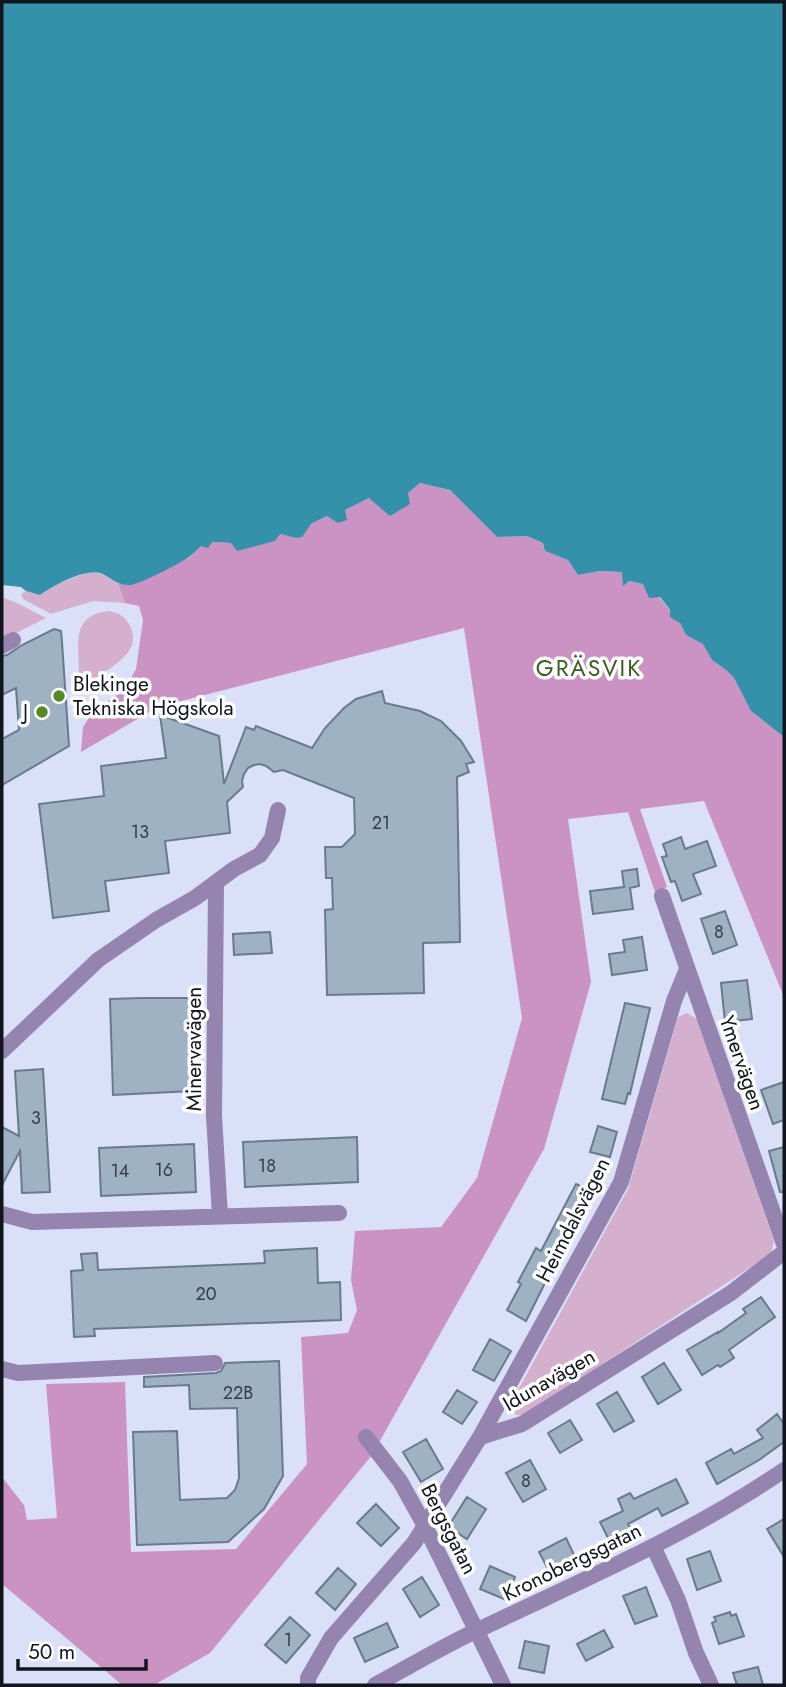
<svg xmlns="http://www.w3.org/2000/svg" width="786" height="1687" font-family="Jost,sans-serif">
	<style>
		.green { fill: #d4afce }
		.forest { fill: #cb93c3 }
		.water { fill: #3391a9 }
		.building { fill: #9eb2c4; stroke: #687a8b; stroke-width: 2 }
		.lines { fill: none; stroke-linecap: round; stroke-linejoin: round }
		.street { stroke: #9583b0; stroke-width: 16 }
		.poi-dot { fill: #568b24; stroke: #fff; stroke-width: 2.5 }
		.labels { text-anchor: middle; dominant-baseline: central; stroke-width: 7; stroke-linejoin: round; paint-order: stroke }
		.number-label { font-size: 18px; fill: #363c48 }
		.poi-label { font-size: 21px; fill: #13151e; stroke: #fff; text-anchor: start }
		.street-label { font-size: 21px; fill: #13151e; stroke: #fff }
		.neighbourhood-label { font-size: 23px; letter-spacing: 2px; fill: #3a5c1c; stroke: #fff }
	</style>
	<rect width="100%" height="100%" fill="#d9e0f8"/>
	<path class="green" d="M 92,571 L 101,574 L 118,583 L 125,603 L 93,601 L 51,614 L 23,599 L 21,594 L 26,591 L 40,595 C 55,583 74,578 92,571 Z
		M 2,597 L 19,604 L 46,618 L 2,640 Z
		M 109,611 C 120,613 127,618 131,628 C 142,654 107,669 90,682 L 87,674 L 79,676 C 79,645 70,615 109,611 Z
		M 687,1013 L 697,1019 L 774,1241 L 771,1254 L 524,1415 L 516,1415 L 511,1403 L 628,1189 L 678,1017 Z"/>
	<path class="forest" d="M 420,483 L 450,490 L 497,537 L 527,536 L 543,543 L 545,551 L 568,560 L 578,575 L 600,571 L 622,572 L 628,581 L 643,584 L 659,597 L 680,623 L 686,635 L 703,643 L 712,660 L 726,670 L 734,678 L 751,711 L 784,737 L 784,997 L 704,801 L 640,809 L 667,887 L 655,892 L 628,812 L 568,819 L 591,982 L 544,1149 L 372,1455 L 210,1653 L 154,1685 L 122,1685 L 2,1584 L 2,1477 L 24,1505 L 27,1520 L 57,1518 L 46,1384 L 125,1382 L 131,1552 L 236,1549 L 307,1464 L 301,1337 L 348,1333 L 357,1310 L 351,1280 L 355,1231 L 441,1227 L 477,1178 L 522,1018 L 464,628 L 158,707 L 81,752 L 83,727 L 92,713 L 125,689 L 136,669 L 143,620 L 139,606 L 125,603 L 118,583 L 127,585 L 189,558 L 201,546 L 212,542 L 231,543 L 280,534 L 296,538 L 311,524 L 327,516 L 345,510 L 369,498 L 408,493 Z"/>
	<path class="water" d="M 2,2 L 784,2 L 784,737 L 751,711 L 734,678 L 726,670 L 712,660 L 703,644 L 686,635 L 680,623 L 670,617 L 670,610 L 660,597 L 649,598 L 643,584 L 629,581 L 623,586 L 622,572 L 600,571 L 578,575 L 568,560 L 545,551 L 543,543 L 527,536 L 497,537 L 450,490 L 420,483 L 408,493 L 410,504 L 390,516 L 369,498 L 345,510 L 347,520 L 338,523 L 327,516 L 311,524 L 302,537 L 296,538 L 280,534 L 275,541 L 237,551 L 231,543 L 212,542 L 208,548 L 201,546 C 197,550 193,554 189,557 C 181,563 138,585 130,585 C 118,586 110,577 100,573 C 85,568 52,586 40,595 L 26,591 L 21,587 L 2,585 Z"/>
	<path class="building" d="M 54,629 L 61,631 L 62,642 L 69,746 L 2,785 L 2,739 L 19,730 L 16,688 L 2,695 L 2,656 L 7,655 L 22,645 Z
		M 382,691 L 385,703 L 420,711 L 441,721 L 461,741 L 474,762 L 466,764 L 469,772 L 457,777 L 460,942 L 423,943 L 424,993 L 327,995 L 325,910 L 333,909 L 332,878 L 326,878 L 325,847 L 342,847 L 355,834 L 354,798 L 283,770 L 274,772 L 266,766 L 260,764 L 254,765 L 248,768 L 244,774 L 242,781 L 243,787 L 227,802 L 230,833 L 165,841 L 169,873 L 105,881 L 109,911 L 53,918 L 39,804 L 104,796 L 101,766 L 166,758 L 160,715 L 219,736 L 224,784 L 246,727 L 254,730 L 256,726 L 312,748 L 325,728 L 344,708 L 356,699 Z
		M 681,837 L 685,849 L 707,841 L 716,866 L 693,874 L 701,894 L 682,901 L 675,881 L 671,882 L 662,857 L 667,856 L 663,844 Z
		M 637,869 L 639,886 L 630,888 L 633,909 L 593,914 L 590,891 L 624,887 L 622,871 Z
		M 725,911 L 737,945 L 713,954 L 701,919 Z
		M 270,932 L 272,953 L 234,955 L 233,934 Z
		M 642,937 L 647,970 L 612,975 L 609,954 L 625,952 L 623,940 Z
		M 747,980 L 752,1019 L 725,1022 L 721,983 Z
		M 141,998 L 189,998 L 192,1091 L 113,1095 L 110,999 Z
		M 625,1003 L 650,1008 L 630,1094 L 628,1093 L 625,1104 L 602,1099 Z
		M 43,1069 L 50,1192 L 22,1193 L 20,1151 L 2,1185 L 2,1127 L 19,1136 L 15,1071 Z
		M 784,1082 L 784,1120 L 773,1124 L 761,1090 Z
		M 598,1126 L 617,1132 L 610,1157 L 590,1152 Z
		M 357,1137 L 358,1182 L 245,1187 L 243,1142 Z
		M 194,1144 L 196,1192 L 101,1196 L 99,1148 Z
		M 784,1147 L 784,1192 L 780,1192 L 769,1151 Z
		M 576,1184 L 595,1194 L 559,1262 L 551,1257 L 538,1280 L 545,1283 L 526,1321 L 507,1310 L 521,1284 L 518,1282 L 536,1248 L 541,1251 Z
		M 317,1248 L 318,1283 L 340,1282 L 341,1320 L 94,1329 L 95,1336 L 74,1337 L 71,1271 L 83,1270 L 81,1254 L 97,1253 L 98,1270 L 265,1263 L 264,1251 Z
		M 761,1297 L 775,1317 L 729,1350 L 734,1358 L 720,1367 L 718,1365 L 702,1375 L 687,1350 L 718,1332 L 718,1333 L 746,1313 L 743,1309 Z
		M 490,1339 L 511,1351 L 494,1381 L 473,1370 Z
		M 279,1361 L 283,1476 L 264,1509 L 228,1542 L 137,1545 L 133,1432 L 177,1431 L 180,1500 L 227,1498 L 235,1490 L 239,1478 L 237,1408 L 190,1409 L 189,1385 L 144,1387 L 144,1377 L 216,1373 L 221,1371 L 225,1363 Z
		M 664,1363 L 681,1390 L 658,1404 L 642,1377 Z
		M 457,1390 L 477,1402 L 462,1424 L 443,1412 Z
		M 617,1392 L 634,1421 L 614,1432 L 597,1404 Z
		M 777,1414 L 784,1424 L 784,1442 L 759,1460 L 717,1484 L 706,1463 L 731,1449 L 734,1454 L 763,1438 L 757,1430 Z
		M 570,1420 L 582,1440 L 560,1453 L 548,1433 Z
		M 426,1439 L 443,1469 L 421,1482 L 403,1452 Z
		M 530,1460 L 546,1489 L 523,1502 L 506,1473 Z
		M 676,1479 L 688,1503 L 662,1516 L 658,1508 L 628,1524 L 633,1532 L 611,1544 L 600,1522 L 623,1511 L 618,1499 L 630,1493 L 634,1499 Z
		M 467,1497 L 486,1509 L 467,1539 L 448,1527 Z
		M 376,1504 L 399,1528 L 381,1546 L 357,1523 Z
		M 784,1519 L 784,1557 L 767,1529 Z
		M 566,1538 L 577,1561 L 551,1575 L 539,1552 Z
		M 710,1551 L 721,1581 L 697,1590 L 687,1559 Z
		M 490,1566 L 515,1577 L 506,1600 L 480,1589 Z
		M 338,1568 L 356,1584 L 335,1610 L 316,1593 Z
		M 422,1577 L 439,1605 L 420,1617 L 403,1589 Z
		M 646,1587 L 657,1616 L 635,1624 L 623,1596 Z
		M 730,1612 L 731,1616 L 736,1614 L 744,1636 L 719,1644 L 712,1623 L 716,1621 L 714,1617 Z
		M 290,1617 L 310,1635 L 286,1663 L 265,1645 Z
		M 387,1623 L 398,1647 L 365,1662 L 354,1638 Z
		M 604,1630 L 613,1647 L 586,1661 L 577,1644 Z
		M 525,1641 L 549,1646 L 544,1673 L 519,1668 Z
		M 758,1667 L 763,1685 L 737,1685 L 733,1673 Z"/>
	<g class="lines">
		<path class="street" d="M 2,646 L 13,640
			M 216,883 L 214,1116 L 220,1216
			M 662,896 L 784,1244
			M 2,1051 L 98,960 L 156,920 L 195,898 L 234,869 L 260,855 L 272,838 L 278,810
			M 2,1214 L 32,1222 L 339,1213
			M 2,1369 L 18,1373 L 215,1363
			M 366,1437 L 400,1481 L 425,1526 L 503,1685
			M 480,1437 L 621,1182 L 674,1001 L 687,969
			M 653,1546 L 678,1600 L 696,1653 L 711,1685
			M 308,1685 L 308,1678 L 331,1638 L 414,1543 L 480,1437 L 522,1424 L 731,1293 L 784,1252
			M 375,1685 C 409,1667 443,1646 478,1630 C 582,1580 689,1535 784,1470"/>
	</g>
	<g class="poi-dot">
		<circle cx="59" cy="696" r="7"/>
		<circle cx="42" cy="712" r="7"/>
	</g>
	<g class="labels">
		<g class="number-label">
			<text x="381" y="823">21</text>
			<text x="140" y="832">13</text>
			<text x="719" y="932">8</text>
			<text x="36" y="1118">3</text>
			<text x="267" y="1166">18</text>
			<text x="164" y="1170">16</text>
			<text x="120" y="1171">14</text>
			<text x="206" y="1294">20</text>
			<text x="238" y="1393">22B</text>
			<text x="526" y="1481">8</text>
			<text x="288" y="1640">1</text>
		</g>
		<g class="poi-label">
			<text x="73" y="684">Blekinge<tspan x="73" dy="24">Tekniska Högskola</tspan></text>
			<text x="28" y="712" text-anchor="end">J</text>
		</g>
		<g class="street-label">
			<text transform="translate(194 1049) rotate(-90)">Minervavägen</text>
			<text transform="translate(742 1063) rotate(71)">Ymervägen</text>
			<text transform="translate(573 1220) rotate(-63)">Heimdalsvägen</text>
			<text transform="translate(549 1380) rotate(-30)">Idunavägen</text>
			<text transform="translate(449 1529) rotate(63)">Bergsgatan</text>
			<text transform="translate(572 1562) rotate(-26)">Kronobergsgatan</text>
		</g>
		<g class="neighbourhood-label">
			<text x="589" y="668">GRÄSVIK</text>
		</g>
	</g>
	<rect width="786" height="1687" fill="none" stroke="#13151e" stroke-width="7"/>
	<path d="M18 1659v10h128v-10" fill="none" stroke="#13151e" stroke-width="3.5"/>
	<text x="28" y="1659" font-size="21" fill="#13151e" stroke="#ffffff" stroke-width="5" paint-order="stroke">50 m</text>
</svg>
